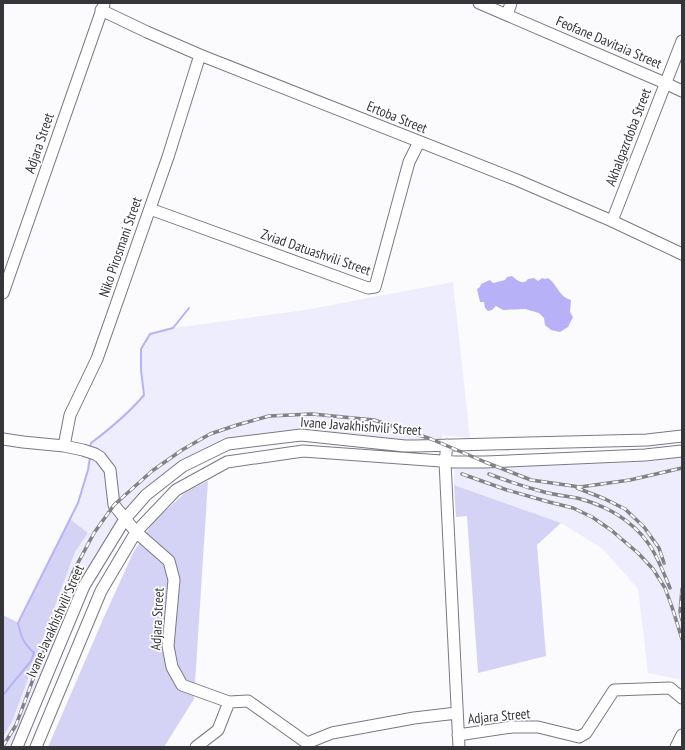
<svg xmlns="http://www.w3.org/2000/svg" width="685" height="750" font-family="'PT Sans Narrow',sans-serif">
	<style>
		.built { fill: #eeedfe }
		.green { fill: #d5d3f5 }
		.water { fill: #b7b2f7 }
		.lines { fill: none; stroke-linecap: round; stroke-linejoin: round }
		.stream { stroke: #b7b2f7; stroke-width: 2 }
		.minor-casing { stroke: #797984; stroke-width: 13 }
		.minor { stroke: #fff; stroke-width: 11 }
		.rail-casing { stroke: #828286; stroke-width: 3.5 }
		.rail { stroke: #fff; stroke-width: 2; stroke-dasharray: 6; stroke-linecap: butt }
		.labels { text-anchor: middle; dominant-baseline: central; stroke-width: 3.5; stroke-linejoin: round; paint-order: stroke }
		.street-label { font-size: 14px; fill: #35353a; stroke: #fff }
	</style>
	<rect width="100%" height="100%" fill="#fbfbfe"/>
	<path class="built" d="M 453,282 L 470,438 L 442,435 L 443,444 L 299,431 L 246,436 L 203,450 L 125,512 L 111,530 L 87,574 L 12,747 L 3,747 L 3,736 L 12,722 L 75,552 L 88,533 L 70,519 L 78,503 L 88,470 L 91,443 L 115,425 L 132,408 L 144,395 L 141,370 L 141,349 L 150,334 L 173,328 L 196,325 L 305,310 Z
		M 682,457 L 682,680 L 648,673 L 638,589 L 603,549 L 561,523 L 454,485 L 454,469 L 646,462 Z"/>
	<path class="green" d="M 208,481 L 194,699 L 164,747 L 48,747 L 104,617 L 134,551 L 154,521 L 186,492 Z
		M 454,485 L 561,523 L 537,545 L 546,656 L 478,673 L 467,516 L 456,517 Z
		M 70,519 L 88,533 L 75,552 L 12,722 L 3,736 L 3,615 L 19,623 Z"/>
	<path class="water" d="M 512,276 C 517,280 523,286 528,279 L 534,278 L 538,281 L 542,278 L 545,279 L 548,278 C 557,284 559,297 571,300 L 570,312 L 573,317 L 568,327 L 560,332 L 551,330 L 545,325 L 544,318 L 539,313 L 525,309 L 503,310 L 496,306 L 492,310 L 488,311 L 485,308 L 484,302 L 480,302 L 477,289 L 480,287 L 481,284 L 490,280 L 493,283 L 505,280 L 507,277 Z"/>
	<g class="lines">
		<path class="stream" d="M 90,448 L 91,443 C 111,428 128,414 144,395 L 141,370 L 141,349 L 150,334 L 173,328 L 189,308
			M 3,695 L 31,661 L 34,653 C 22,641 22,639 18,623 L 78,503 L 88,470 L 90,457"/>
		<g class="minor-casing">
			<path id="minor" d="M 479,3 L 665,83 L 682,91
				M 101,10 L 147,32 L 200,55 L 517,180 L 612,221 L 682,254
				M 507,15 L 511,3
				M 150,209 L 368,288 L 375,287 L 409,162 L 419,142
				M 612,221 L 682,41
				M 3,293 L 104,4
				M 3,439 L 23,442 L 64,446 L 83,450 L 95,454 L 100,457 L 110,470 L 114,505 L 136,532 L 169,561 L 174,580 L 168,646 L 172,667 L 182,685 L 229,702 L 248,701 L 307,743 L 332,733 L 414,718 L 457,713
				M 447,445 L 445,462 L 459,747
				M 64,446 L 70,415 L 97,359 L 168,157 L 200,55
				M 458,735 L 512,727 L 538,727 L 579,737 L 586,733 L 614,690 L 670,688 L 682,698
				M 17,747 L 84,586 L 125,519 L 146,495 L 183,466 L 228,444 L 301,435 L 405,446 L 416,446 L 647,440 L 682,436
				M 36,747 L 101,591 L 136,532 L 176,490 L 227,462 L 303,451 L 455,462 L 485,462 L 645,455 L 682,451
				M 196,747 L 218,730 L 229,702
				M 676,747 L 682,735"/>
		</g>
		<use href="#minor" class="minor"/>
		<g class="rail-casing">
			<path id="rail" d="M 462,474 L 507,490 L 549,502 L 573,508 L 592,517 L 611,530 L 638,553 L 653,569 L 665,588 L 672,607 L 682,639
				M 489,474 C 507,481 525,487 544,492 C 555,495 566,496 577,498 C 605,505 632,520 648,543 C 657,555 664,574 670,588
				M 577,488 L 605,499 L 625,509 L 644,527 L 659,548 L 664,563
				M 682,589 L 680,612 L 682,620
				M 3,746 L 16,725 L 73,572 L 94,533 L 114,505 L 152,471 L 182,450 L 210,434 L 237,425 L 269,416 L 312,414 L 374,420 L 431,439 L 485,462 L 531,480 L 580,487 L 630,480 L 682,468"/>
		</g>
		<use href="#rail" class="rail"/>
	</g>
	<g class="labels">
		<g class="street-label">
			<text transform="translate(609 42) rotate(23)">Feofane Davitaia Street</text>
			<text transform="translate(397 117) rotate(22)">Ertoba Street</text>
			<text transform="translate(628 137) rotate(-69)">Akhalgazrdoba Street</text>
			<text transform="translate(39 143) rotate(-71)">Adjara Street</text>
			<text transform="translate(120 247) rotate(-71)">Niko Pirosmani Street</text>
			<text transform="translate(316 252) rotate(19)">Zviad Datuashvili Street</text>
			<text transform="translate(361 426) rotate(4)">Ivane Javakhishvili Street</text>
			<text transform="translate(157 619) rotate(-87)">Adjara Street</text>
			<text transform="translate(55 621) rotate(-66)">Ivane Javakhishvili Street</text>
			<text transform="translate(499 716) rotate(-5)">Adjara Street</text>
		</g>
	</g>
	<rect width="685" height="750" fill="none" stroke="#35353a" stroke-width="8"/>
</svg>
